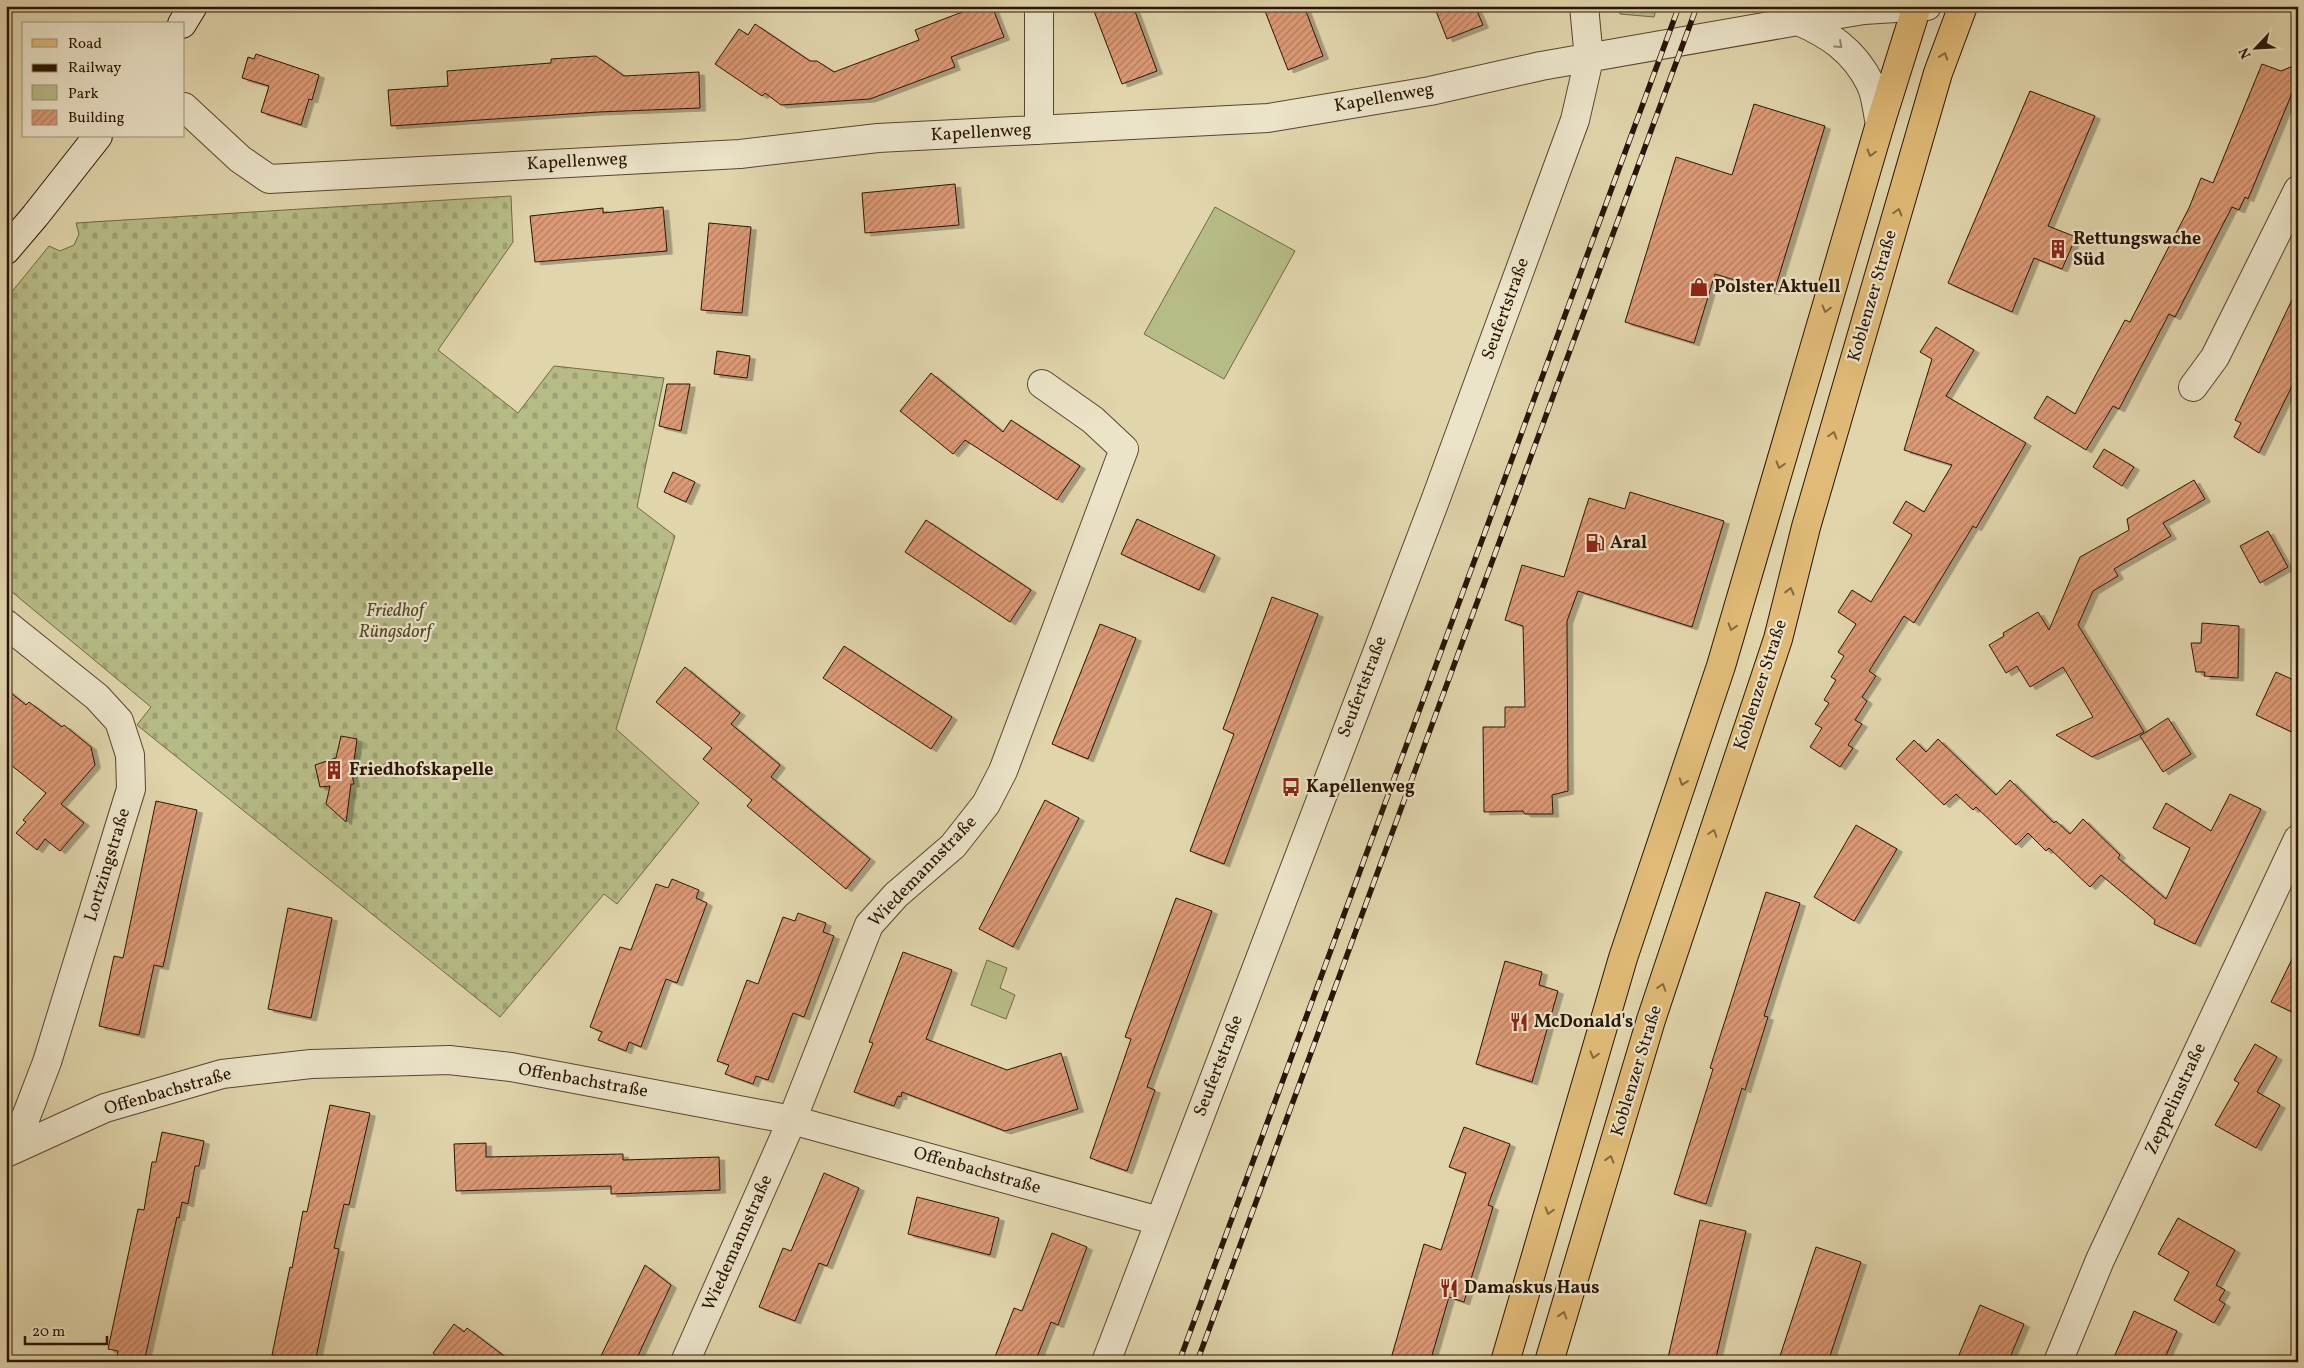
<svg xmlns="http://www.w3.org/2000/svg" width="2304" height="1368" font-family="Vollkorn,serif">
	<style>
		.grass { fill: url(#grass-dots); stroke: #706844 }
		.cemetery { fill: url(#cemetery-stones); stroke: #706844 }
		.park { fill: #b7bc87; stroke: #706844 }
		.building { fill: url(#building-hatch); stroke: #2a1500; filter: url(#shadow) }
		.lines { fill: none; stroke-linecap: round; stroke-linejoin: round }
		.street-casing { stroke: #58452b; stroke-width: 30 }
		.secondary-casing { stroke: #2a1500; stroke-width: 30 }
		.primary-casing { stroke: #2a1500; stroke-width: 30 }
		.street { stroke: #ece4c9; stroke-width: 28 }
		.secondary { stroke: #ece4c9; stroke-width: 28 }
		.primary { stroke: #e0ba76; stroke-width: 28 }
		.rail-casing { stroke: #2a1500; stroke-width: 5.5 }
		.rail { stroke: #ece4c9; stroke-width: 4; stroke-dasharray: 11; stroke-linecap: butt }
		.oneway { stroke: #95876f }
		.oneway2 { stroke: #85683b }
		.labels { text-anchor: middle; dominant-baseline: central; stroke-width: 4.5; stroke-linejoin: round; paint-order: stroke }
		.street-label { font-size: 18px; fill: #2a1500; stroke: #ece4c9 }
		.poi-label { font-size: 18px; font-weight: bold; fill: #2a1500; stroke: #ece4c9; text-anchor: start }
		.park-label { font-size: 18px; font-style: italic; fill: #544728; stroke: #ece4c9 }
	</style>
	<defs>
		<pattern id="grass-dots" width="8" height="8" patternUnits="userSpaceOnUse" patternTransform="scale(1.25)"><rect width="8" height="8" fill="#b7bc87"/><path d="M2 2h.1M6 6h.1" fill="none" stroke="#9ea173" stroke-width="1.8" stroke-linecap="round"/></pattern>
		<pattern id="cemetery-stones" width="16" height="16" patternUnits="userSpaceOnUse" patternTransform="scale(1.25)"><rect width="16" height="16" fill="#b7bc87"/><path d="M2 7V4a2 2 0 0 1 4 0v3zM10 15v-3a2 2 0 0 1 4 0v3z" fill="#9ea173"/></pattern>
		<pattern id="building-hatch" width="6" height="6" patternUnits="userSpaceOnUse" patternTransform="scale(1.25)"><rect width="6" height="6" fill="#dc9975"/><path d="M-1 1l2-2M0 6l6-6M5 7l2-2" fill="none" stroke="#b37c5e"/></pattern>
		<filter id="shadow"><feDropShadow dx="5.5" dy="3" stdDeviation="0" flood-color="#0004"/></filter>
	</defs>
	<rect width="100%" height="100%" fill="#e1d5ac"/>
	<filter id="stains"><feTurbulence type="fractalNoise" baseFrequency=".004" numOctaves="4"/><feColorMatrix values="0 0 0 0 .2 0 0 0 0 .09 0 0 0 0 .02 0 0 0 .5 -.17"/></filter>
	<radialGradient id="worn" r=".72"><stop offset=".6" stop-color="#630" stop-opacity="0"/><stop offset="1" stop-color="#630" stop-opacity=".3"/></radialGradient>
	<path class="grass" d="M 1616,6 L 1657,6 L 1654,17 L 1620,14 Z"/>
	<path class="cemetery" d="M 511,196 L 513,242 L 438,350 L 518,413 L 554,366 L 664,378 L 637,507 L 675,536 L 616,729 L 699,803 L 617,904 L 604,894 L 500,1017 L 137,725 L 151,707 L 6,587 L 6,299 L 49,246 L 60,251 L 74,245 L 79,234 L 76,223 Z"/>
	<path class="park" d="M 1215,207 L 1295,251 L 1224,379 L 1144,334 Z
		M 987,960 L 1007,968 L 1000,988 L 1015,995 L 1006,1019 L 971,1005 Z"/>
	<path class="building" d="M 978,6 L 992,6 L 1004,37 L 951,57 L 955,67 L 870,99 L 781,105 L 765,93 L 762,96 L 715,64 L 739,29 L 748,35 L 755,24 L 810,61 L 817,61 L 834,72 L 919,40 L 915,30 Z
		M 1092,6 L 1133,6 L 1157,71 L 1122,84 Z
		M 1263,6 L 1304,6 L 1323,56 L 1288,70 Z
		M 1434,6 L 1475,6 L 1483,25 L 1447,39 Z
		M 256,54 L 319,75 L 312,100 L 309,99 L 301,125 L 261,112 L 269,86 L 242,78 L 248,57 L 254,59 Z
		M 596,56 L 624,76 L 699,72 L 700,108 L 598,112 L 391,126 L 388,90 L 448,86 L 447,71 L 551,63 L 551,59 Z
		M 2262,64 L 2281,71 L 2298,64 L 2298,79 L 2248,199 L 2245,197 L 2239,210 L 2232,207 L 2175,317 L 2169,314 L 2119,409 L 2113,406 L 2086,450 L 2034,418 L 2047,396 L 2075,414 L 2125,320 L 2130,322 L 2189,208 L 2201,178 L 2213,183 Z
		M 2030,91 L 2095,116 L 2048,226 L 2076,237 L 2062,269 L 2034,258 L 2012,312 L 1948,283 Z
		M 1754,104 L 1825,126 L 1774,292 L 1715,274 L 1694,343 L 1625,322 L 1676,157 L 1732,175 Z
		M 955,184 L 959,225 L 865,233 L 862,193 Z
		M 663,207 L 667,251 L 535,262 L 530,216 L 603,208 L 603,213 Z
		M 709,223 L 751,227 L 742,313 L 701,310 Z
		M 2298,287 L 2298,374 L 2259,453 L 2234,437 L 2241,423 L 2235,420 Z
		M 1936,327 L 1974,350 L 1946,396 L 2026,443 L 1976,528 L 1973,526 L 1914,623 L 1904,616 L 1869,671 L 1876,676 L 1862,697 L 1867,701 L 1855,720 L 1862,724 L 1848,745 L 1853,748 L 1840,767 L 1810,747 L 1822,728 L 1815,724 L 1829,703 L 1824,700 L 1836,680 L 1831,677 L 1844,656 L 1838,652 L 1856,624 L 1838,612 L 1852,590 L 1871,602 L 1912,535 L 1893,523 L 1906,501 L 1924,512 L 1952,465 L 1904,450 L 1932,359 L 1920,352 Z
		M 717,351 L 750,356 L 747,378 L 714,374 Z
		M 931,373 L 1003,432 L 1011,420 L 1080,466 L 1057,500 L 965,440 L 953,454 L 900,411 Z
		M 667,384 L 690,384 L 681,431 L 659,426 Z
		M 2104,449 L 2134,467 L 2122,486 L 2093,467 Z
		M 673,472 L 695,482 L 686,502 L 664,492 Z
		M 2194,480 L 2205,499 L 2163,523 L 2171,536 L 2114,569 L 2118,576 L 2093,591 L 2078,625 L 2144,732 L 2092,757 L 2056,735 L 2093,717 L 2063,667 L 2030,687 L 2017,666 L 2006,673 L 1989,645 L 2004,636 L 2003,633 L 2038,612 L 2049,630 L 2080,557 L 2129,530 L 2127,519 Z
		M 1630,492 L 1724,521 L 1692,627 L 1578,591 L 1567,621 L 1568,791 L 1552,795 L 1553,814 L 1525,814 L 1523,811 L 1484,812 L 1483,727 L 1505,727 L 1505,707 L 1525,707 L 1523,626 L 1505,620 L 1522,565 L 1564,577 L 1589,498 L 1625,509 Z
		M 1137,519 L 1215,555 L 1199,590 L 1121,554 Z
		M 926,520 L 1031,590 L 1010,622 L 905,552 Z
		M 2268,531 L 2288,567 L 2260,583 L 2240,546 Z
		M 1272,597 L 1318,614 L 1224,864 L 1190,851 L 1234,734 L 1223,729 Z
		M 2202,623 L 2239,626 L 2238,678 L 2204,676 L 2205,672 L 2196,672 L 2191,643 L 2201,643 Z
		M 1100,624 L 1136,638 L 1088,759 L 1052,744 Z
		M 844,646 L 952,717 L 931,749 L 823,678 Z
		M 685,667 L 740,713 L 731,724 L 780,765 L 771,777 L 870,859 L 846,889 L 747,806 L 752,800 L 703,759 L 712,748 L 656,702 Z
		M 2276,672 L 2298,682 L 2298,735 L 2256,715 Z
		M 6,689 L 26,705 L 29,702 L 62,727 L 64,725 L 91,747 L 95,765 L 61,804 L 84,823 L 60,851 L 45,839 L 37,850 L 16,833 L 26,822 L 23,820 L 46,793 L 6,761 Z
		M 2168,718 L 2191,754 L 2163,772 L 2140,736 Z
		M 341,736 L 357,739 L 352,775 L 354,784 L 351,784 L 346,822 L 326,804 L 330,786 L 320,787 L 315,765 L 336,758 Z
		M 1938,739 L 1996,795 L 2010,780 L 2054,823 L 2056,821 L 2070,834 L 2083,819 L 2120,855 L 2118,858 L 2166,899 L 2190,848 L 2153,828 L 2166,803 L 2211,831 L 2230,794 L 2261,809 L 2195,944 L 2154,924 L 2155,920 L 2101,875 L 2090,887 L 2049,848 L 2046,851 L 2028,833 L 2016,845 L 1976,807 L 1973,810 L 1956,794 L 1944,805 L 1896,759 L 1914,740 L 1926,752 Z
		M 1045,800 L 1079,818 L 1013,947 L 979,929 Z
		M 156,801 L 197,810 L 163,967 L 154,965 L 139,1035 L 99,1026 L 114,956 L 123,958 Z
		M 1856,825 L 1897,849 L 1854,921 L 1814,897 Z
		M 672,879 L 699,890 L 696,898 L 707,903 L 677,983 L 666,979 L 641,1047 L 629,1042 L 626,1051 L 598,1040 L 602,1032 L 590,1027 L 620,947 L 631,950 L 656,884 L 668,888 Z
		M 1766,892 L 1800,903 L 1764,1016 L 1768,1017 L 1745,1090 L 1742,1088 L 1706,1204 L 1674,1194 L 1713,1069 L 1710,1068 Z
		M 1176,898 L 1212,911 L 1147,1087 L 1155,1090 L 1127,1171 L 1090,1158 L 1131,1039 L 1125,1037 Z
		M 288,908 L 332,918 L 311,1018 L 268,1009 Z
		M 798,913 L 826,923 L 823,932 L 834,936 L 804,1017 L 793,1013 L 768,1080 L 756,1076 L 753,1084 L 725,1074 L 729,1065 L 717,1061 L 747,980 L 758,984 L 783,917 L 795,921 Z
		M 2298,947 L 2298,1015 L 2271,1002 Z
		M 903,952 L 952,970 L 926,1039 L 1007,1070 L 1061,1053 L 1078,1109 L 1005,1131 L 902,1092 L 901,1097 L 898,1096 L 894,1106 L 854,1092 L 873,1043 L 869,1042 Z
		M 1505,961 L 1542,972 L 1539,985 L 1558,991 L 1532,1082 L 1476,1064 Z
		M 2255,1044 L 2277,1057 L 2257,1092 L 2280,1105 L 2256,1148 L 2215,1125 L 2239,1083 L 2234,1080 Z
		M 330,1105 L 370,1113 L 349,1205 L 344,1204 L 334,1248 L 339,1249 L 315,1362 L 279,1362 L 280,1357 L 272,1355 L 290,1267 L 292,1268 L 303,1211 L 307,1212 Z
		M 1464,1127 L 1510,1144 L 1488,1205 L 1493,1207 L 1464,1302 L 1449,1297 L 1430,1362 L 1390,1362 L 1424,1244 L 1441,1250 L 1466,1173 L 1449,1167 Z
		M 162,1132 L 204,1141 L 199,1166 L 195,1166 L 188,1204 L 182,1202 L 179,1218 L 177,1217 L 144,1362 L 116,1362 L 118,1351 L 108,1349 L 138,1209 L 144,1210 L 152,1162 L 156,1162 Z
		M 486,1143 L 486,1157 L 623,1154 L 623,1160 L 719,1157 L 720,1190 L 611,1194 L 611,1186 L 456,1191 L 454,1144 Z
		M 824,1173 L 859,1188 L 827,1266 L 819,1263 L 795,1321 L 759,1307 L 783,1248 L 791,1251 Z
		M 917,1197 L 999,1218 L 990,1255 L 908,1234 Z
		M 2178,1218 L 2235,1250 L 2216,1285 L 2225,1290 L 2219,1300 L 2225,1304 L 2214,1323 L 2174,1300 L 2189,1272 L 2158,1254 Z
		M 1700,1220 L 1746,1231 L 1715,1362 L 1667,1362 Z
		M 1052,1233 L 1087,1247 L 1058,1325 L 1051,1322 L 1035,1362 L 993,1362 L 1014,1308 L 1022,1311 Z
		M 1816,1247 L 1861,1262 L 1828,1362 L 1778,1362 Z
		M 645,1265 L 671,1285 L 635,1362 L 598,1362 Z
		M 1980,1305 L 2024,1324 L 2008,1362 L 1956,1362 Z
		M 2134,1311 L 2177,1331 L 2163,1362 L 2112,1362 Z
		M 454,1324 L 464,1332 L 467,1328 L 512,1362 L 444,1362 L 433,1353 Z"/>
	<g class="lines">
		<g class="street-casing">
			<path id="street" d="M 1039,6 L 1039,130
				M 1798,21 C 1829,34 1854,51 1870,83 C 1876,94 1877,111 1880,124
				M 184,107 L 240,159 L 269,179 L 740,154 L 878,138 L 1268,118 L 1430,91 L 1541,66 L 1798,21 L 1864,10 L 1927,6
				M 2193,387 L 2215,357 L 2298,190
				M 6,624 L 97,697 L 119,721 L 130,755 L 131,789 L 47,1062 L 14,1148
				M 6,1153 L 105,1108 L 222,1074 L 311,1064 L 449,1060 L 511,1067 L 792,1120 L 1159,1221
				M 685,1362 L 792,1120 L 869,925 L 896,895 L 953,846 L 986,804 L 1003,771 L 1124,449 L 1093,420 L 1042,384
				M 1106,1362 L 1435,501 L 1575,120 L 1589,59 L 1584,6
				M 2058,1362 L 2100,1260 L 2298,839"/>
		</g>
		<g class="secondary-casing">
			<path id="secondary" d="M 182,24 L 193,6
				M 6,250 L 35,216 L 98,136"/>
		</g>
		<g class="primary-casing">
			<path id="primary" d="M 1505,1362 L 1623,958 L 1721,666 L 1880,124 L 1917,6
				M 1549,1362 L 1651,1020 L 1778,639 L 1806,527 L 1938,73 L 1963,6"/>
		</g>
		<use href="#street" class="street"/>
		<use href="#secondary" class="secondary"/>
		<use href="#primary" class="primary"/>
		<g class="rail-casing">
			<path id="rail" d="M 1179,1362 L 1679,6
				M 1197,1362 L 1697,6"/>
		</g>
		<use href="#rail" class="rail"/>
	</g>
	<defs><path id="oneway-chevron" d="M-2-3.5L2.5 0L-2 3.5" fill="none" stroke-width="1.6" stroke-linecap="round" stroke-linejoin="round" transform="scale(1.25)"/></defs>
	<use class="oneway" href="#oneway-chevron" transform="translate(1839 45) rotate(42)"/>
	<g class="oneway2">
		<use href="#oneway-chevron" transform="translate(1944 56) rotate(-70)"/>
		<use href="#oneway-chevron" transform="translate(1871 153) rotate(106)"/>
		<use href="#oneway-chevron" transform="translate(1898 212) rotate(-74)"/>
		<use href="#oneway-chevron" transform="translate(1826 309) rotate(106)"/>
		<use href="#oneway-chevron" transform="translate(1833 435) rotate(-74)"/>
		<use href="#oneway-chevron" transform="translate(1780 465) rotate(106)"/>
		<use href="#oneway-chevron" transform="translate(1790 591) rotate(-76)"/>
		<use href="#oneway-chevron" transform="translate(1732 627) rotate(107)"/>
		<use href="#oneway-chevron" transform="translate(1683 782) rotate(109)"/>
		<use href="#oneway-chevron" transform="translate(1713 833) rotate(-72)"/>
		<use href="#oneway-chevron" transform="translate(1662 987) rotate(-72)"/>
		<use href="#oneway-chevron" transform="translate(1594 1055) rotate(106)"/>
		<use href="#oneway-chevron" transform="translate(1610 1159) rotate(-73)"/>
		<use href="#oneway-chevron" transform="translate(1549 1211) rotate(106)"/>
		<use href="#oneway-chevron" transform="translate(1563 1315) rotate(-73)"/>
	</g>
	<defs>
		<g id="building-bare" transform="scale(1.5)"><path d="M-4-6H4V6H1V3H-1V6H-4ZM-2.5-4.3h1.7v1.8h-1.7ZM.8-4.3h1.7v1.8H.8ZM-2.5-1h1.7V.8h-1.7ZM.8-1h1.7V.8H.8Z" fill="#8f2418" stroke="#ece4c9" stroke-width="2.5" paint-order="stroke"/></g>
		<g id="shop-bare" transform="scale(1.5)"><path d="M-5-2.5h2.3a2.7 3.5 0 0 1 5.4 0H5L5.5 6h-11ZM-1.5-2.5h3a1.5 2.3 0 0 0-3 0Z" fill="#8f2418" stroke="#ece4c9" stroke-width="2.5" paint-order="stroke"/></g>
		<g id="fuel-bare" transform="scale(1.5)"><path d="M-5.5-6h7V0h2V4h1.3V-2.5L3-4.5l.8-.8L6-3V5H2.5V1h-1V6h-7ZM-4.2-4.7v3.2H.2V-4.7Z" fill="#8f2418" stroke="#ece4c9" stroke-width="2.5" paint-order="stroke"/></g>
		<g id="bus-bare" transform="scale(1.5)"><path d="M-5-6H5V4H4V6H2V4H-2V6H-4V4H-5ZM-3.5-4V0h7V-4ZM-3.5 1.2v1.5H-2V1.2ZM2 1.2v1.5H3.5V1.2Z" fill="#8f2418" stroke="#ece4c9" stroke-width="2.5" paint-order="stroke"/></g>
		<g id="restaurant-bare" transform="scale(1.5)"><path d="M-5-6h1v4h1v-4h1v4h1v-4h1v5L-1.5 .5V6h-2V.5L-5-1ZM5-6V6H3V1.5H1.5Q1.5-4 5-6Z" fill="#8f2418" stroke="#ece4c9" stroke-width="2.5" paint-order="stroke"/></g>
	</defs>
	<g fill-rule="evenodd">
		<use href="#building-bare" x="2058" y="249"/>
		<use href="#shop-bare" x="1699" y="287"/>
		<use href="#fuel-bare" x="1595" y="543"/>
		<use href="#building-bare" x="334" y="770"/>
		<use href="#bus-bare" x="1291" y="787"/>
		<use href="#restaurant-bare" x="1519" y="1022"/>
		<use href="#restaurant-bare" x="1449" y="1288"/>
	</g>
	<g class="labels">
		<g class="street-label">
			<text transform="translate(1384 98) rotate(-10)">Kapellenweg</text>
			<text transform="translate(981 133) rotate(-3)">Kapellenweg</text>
			<text transform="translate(577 162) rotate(-3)">Kapellenweg</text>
			<text transform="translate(1873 296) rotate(-74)">Koblenzer Straße</text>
			<text transform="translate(1506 309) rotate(-70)">Seufertstraße</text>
			<text transform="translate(1761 685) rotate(-72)">Koblenzer Straße</text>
			<text transform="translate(1363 687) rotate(-69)">Seufertstraße</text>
			<text transform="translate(108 865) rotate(-73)">Lortzingstraße</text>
			<text transform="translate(923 872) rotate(-46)">Wiedemannstraße</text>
			<text transform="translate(1219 1066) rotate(-69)">Seufertstraße</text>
			<text transform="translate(1637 1071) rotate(-73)">Koblenzer Straße</text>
			<text transform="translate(583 1081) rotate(10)">Offenbachstraße</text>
			<text transform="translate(168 1092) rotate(-16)">Offenbachstraße</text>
			<text transform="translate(2176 1099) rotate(-65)">Zeppelinstraße</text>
			<text transform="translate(977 1171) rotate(16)">Offenbachstraße</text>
			<text transform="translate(738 1243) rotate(-66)">Wiedemannstraße</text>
		</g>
		<g class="poi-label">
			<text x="2073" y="239">Rettungswache<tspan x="2073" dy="21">Süd</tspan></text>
			<text x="1714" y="287">Polster Aktuell</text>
			<text x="1610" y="543">Aral</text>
			<text x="349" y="770">Friedhofskapelle</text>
			<text x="1306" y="787">Kapellenweg</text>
			<text x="1534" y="1022">McDonald's</text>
			<text x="1464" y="1288">Damaskus Haus</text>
		</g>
		<g class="park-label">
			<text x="395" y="611">Friedhof<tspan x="395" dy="21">Rüngsdorf</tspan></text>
		</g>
	</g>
	<rect width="2304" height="1368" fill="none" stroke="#e1d5ac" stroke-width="25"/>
	<rect x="8" y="8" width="2289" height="1353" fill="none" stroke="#2a1500" stroke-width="2.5"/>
	<rect x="12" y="12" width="2279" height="1343" fill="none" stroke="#2a1500"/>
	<rect x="22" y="22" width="162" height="115" fill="#ece4c9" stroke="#9e9179"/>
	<rect x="32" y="39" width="25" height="8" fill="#e0ba76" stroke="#9e9179"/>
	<text x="68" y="48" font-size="15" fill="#2a1500">Road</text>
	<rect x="32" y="64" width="25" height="8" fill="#2a1500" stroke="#9e9179"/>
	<text x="68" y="72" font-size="15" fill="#2a1500">Railway</text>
	<rect x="32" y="85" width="25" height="15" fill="#b7bc87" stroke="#9e9179"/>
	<text x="68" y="98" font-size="15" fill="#2a1500">Park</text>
	<rect x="32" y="110" width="25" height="15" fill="url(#building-hatch)" stroke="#9e9179"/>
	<text x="68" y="122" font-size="15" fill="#2a1500">Building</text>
	<g transform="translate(2256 48) rotate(245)" stroke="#ece4c9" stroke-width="4" paint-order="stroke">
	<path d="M0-4L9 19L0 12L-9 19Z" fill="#2a1500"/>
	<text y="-8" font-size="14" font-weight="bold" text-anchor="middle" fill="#2a1500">N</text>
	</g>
	<path d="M25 1336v8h82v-8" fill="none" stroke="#2a1500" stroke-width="2.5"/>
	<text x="32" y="1336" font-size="15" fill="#2a1500" stroke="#ece4c9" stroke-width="4" paint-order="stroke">20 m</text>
	<rect width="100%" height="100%" filter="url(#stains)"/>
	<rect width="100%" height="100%" fill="url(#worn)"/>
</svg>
